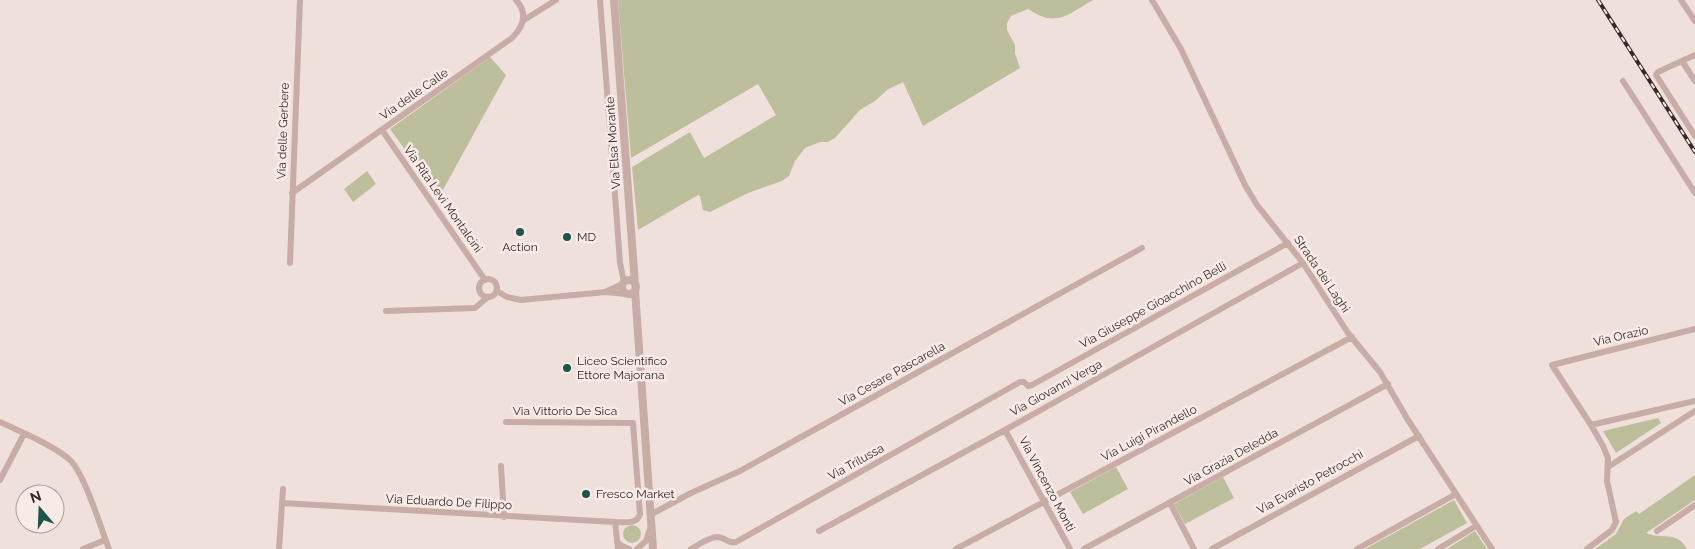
<svg xmlns="http://www.w3.org/2000/svg" width="1695" height="549" font-family="Raleway,sans-serif">
	<style>
		.green { fill: #bdbf9c }
		.lines { fill: none; stroke-linecap: round; stroke-linejoin: round }
		.minor { stroke: #c8ada7; stroke-width: 6 }
		.tertiary { stroke: #c8ada7; stroke-width: 8 }
		.rail-casing { stroke: #352827; stroke-width: 4 }
		.rail { stroke: #f8ebe7; stroke-width: 2; stroke-dasharray: 5.5; stroke-linecap: butt }
		.poi-dot { fill: #1f5449; stroke: #f8ebe7; stroke-width: 2 }
		.labels { text-anchor: middle; dominant-baseline: central; stroke-width: 5; stroke-linejoin: round; paint-order: stroke }
		.street-label { font-size: 12px; fill: #352827; stroke: #f8ebe7 }
		.poi-label { font-size: 12px; fill: #352827; stroke: #f8ebe7; text-anchor: start }
	</style>
	<rect width="100%" height="100%" fill="#f0e0db"/>
	<path class="green" d="M 618,0 L 1093,0 C 1067,15 1056,28 1028,9 L 1011,16 L 1007,23 L 1007,30 L 1015,45 L 1015,53 L 1020,68 L 923,126 L 903,82 L 887,90 L 875,101 L 860,110 L 835,138 L 828,142 L 820,142 L 805,148 L 795,161 L 789,176 L 782,181 L 748,193 L 710,212 L 703,210 L 700,196 L 698,195 L 638,230 L 632,167 L 690,132 L 704,158 L 776,115 L 758,84 L 631,158 Z
		M 490,57 L 506,75 L 438,199 L 417,166 L 390,129 Z
		M 367,171 L 376,184 L 353,202 L 344,189 Z
		M 1658,418 L 1661,423 L 1616,453 L 1603,431 Z
		M 1116,467 L 1128,489 L 1083,514 L 1070,492 Z
		M 1695,475 L 1695,500 L 1646,533 C 1662,540 1677,530 1687,549 L 1595,549 L 1616,534 L 1624,519 L 1636,511 L 1639,514 Z
		M 1223,477 L 1234,498 L 1185,524 L 1174,504 Z
		M 1454,500 L 1467,523 L 1420,549 L 1365,549 Z
		M623 534a9 9 0 1 1 18 0a9 9 0 1 1-18 0Z
		M 1475,531 L 1487,549 L 1447,549 Z"/>
	<g class="lines">
		<path class="minor" d="M 600,0 L 616,208 L 620,263 L 624,282
			M 1152,0 L 1181,49 L 1245,185 L 1257,205 L 1303,263 L 1348,333 L 1380,372 L 1408,420 L 1492,549
			M 1681,0 L 1695,21
			M 524,20 L 556,0
			M 1695,55 L 1658,72 L 1656,75 L 1695,136
			M 1682,61 L 1695,81
			M 1623,81 L 1695,193
			M 382,130 L 485,280
			M 292,193 L 512,38 C 524,26 528,13 516,0
			M 290,263 L 300,0
			M479 288a9 9 0 1 1 18 0a9 9 0 1 1-18 0Z
			M 497,291 L 507,297 L 521,300 L 606,292 L 626,294
			M 607,291 L 623,284
			M 386,311 L 475,308 L 488,297
			M 0,422 C 19,431 57,447 71,461 C 85,476 101,528 109,549
			M 506,422 L 633,423 L 640,514 C 637,525 624,522 615,522 L 618,549
			M 1591,425 L 1695,401
			M 1005,430 L 1070,549
			M 501,466 L 504,517
			M 1608,467 L 1695,411
			M 0,480 L 24,434
			M 282,503 L 615,522
			M 1170,503 L 1194,549
			M 650,515 L 691,493 L 740,471 L 1142,248
			M 819,531 L 1005,430 L 1303,263
			M 1657,531 L 1695,505
			M 617,542 L 622,546 L 629,549
			M 83,549 L 105,540
			M 279,549 L 283,489
			M 637,549 L 646,541 L 650,529
			M 691,549 C 698,545 709,537 717,537 C 725,537 728,544 736,542 L 1020,382 L 1024,382 L 1028,386 L 1032,385 L 1288,243
			M 956,549 L 1352,337
			M 1084,549 L 1388,384
			M 1212,549 L 1419,436
			M 1357,549 L 1456,494
			M 1438,549 L 1476,526
			M 1587,549 L 1612,530 L 1616,522 L 1607,481 L 1608,458 L 1603,446 L 1591,425 L 1552,365 L 1695,329"/>
		<path class="tertiary" d="M 614,0 L 635,284
			M622 287a7 7 0 1 1 14 0a7 7 0 1 1-14 0Z
			M 635,290 L 653,549"/>
		<g class="rail-casing">
			<path id="rail" d="M 1598,0 L 1695,152"/>
		</g>
		<use href="#rail" class="rail"/>
	</g>
	<g class="poi-dot">
		<circle cx="520" cy="232" r="5"/>
		<circle cx="567" cy="237" r="5"/>
		<circle cx="567" cy="368" r="5"/>
		<circle cx="586" cy="494" r="5"/>
	</g>
	<g class="labels">
		<g class="street-label">
			<text transform="translate(414 94) rotate(-35)">Via delle Calle</text>
			<text transform="translate(283 131) rotate(-88)">Via delle Gerbere</text>
			<text transform="translate(613 143) rotate(-94)">Via Elsa Morante</text>
			<text transform="translate(443 199) rotate(55)">Via Rita Levi Montalcini</text>
			<text transform="translate(1322 274) rotate(56)">Strada dei Laghi</text>
			<text transform="translate(1153 305) rotate(-29)">Via Giuseppe Gioacchino Belli</text>
			<text transform="translate(1621 336) rotate(-13)">Via Orazio</text>
			<text transform="translate(892 374) rotate(-29)">Via Cesare Pascarella</text>
			<text transform="translate(1056 388) rotate(-29)">Via Giovanni Verga</text>
			<text x="565" y="411">Via Vittorio De Sica</text>
			<text transform="translate(1149 433) rotate(-28)">Via Luigi Pirandello</text>
			<text transform="translate(1231 457) rotate(-29)">Via Grazia Deledda</text>
			<text transform="translate(856 462) rotate(-29)">Via Trilussa</text>
			<text transform="translate(1310 482) rotate(-29)">Via Evaristo Petrocchi</text>
			<text transform="translate(1047 484) rotate(62)">Via Vincenzo Monti</text>
			<text transform="translate(449 502) rotate(3)">Via Eduardo De Filippo</text>
		</g>
		<g class="poi-label">
			<text x="577" y="237">MD</text>
			<text x="520" y="247" text-anchor="middle">Action</text>
			<text x="577" y="361">Liceo Scientifico<tspan x="577" dy="14">Ettore Majorana</tspan></text>
			<text x="596" y="494">Fresco Market</text>
		</g>
	</g>
	<g transform="translate(40 509) rotate(341)"><circle r="24" fill="#f8ebe7" stroke="#aa9d9a"/>
	<path d="M0-4L9 19L0 12L-9 19Z" fill="#1f5449"/>
	<text y="-8" font-size="14" font-weight="bold" text-anchor="middle" fill="#352827">N</text>
	</g>
</svg>
